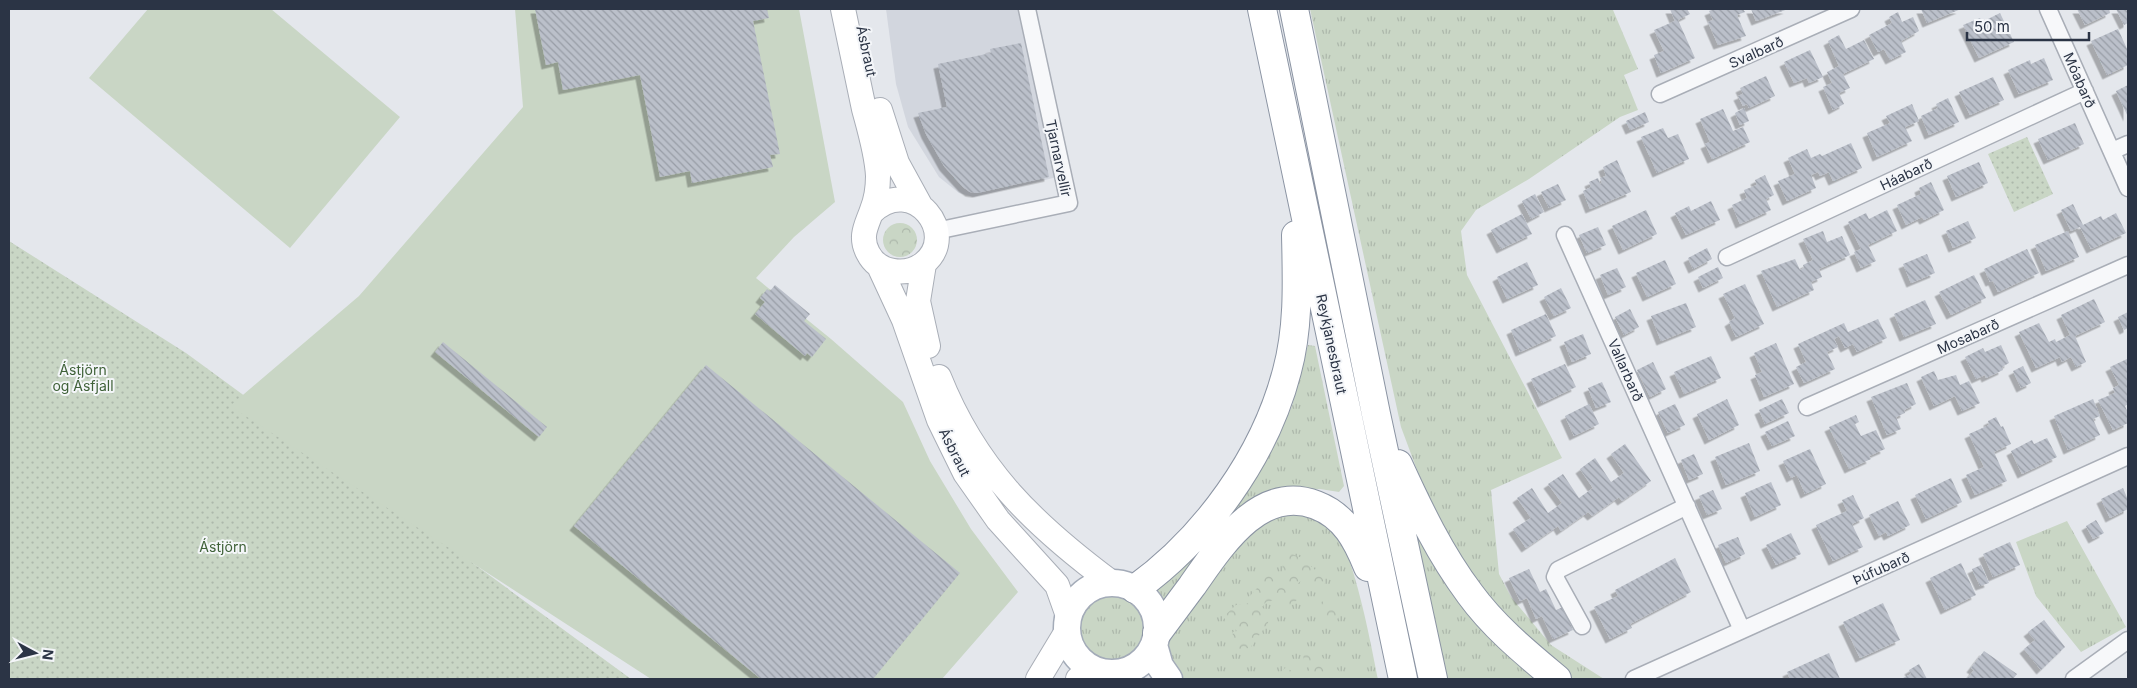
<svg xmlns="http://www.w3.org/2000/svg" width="2137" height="688" font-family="Inter,sans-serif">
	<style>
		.built { fill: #d2d6de }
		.grass { fill: url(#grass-tufts) }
		.forest { fill: url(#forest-crowns) }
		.park { fill: url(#park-dots) }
		.pitch { fill: #c9d6c5 }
		.building { fill: url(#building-back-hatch); filter: url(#shadow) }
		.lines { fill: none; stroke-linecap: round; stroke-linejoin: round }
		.street-casing { stroke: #a9aeb7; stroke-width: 19 }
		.secondary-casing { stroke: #a9aeb7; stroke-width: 26 }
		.primary-casing { stroke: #a3abb8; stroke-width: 29 }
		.highway-casing { stroke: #8b94a3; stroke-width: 30 }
		.street { stroke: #f7f8fa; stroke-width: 16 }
		.secondary { stroke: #fff; stroke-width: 24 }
		.primary { stroke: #fff; stroke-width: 26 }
		.highway { stroke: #fff; stroke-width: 28 }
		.labels { text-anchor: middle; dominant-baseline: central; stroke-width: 4; stroke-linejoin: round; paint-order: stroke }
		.street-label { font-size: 14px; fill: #2b3445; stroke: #f4f6f9 }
		.park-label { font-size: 14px; fill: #3f6138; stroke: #f4f6f9 }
	</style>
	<defs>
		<pattern id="grass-tufts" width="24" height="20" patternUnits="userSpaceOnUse" patternTransform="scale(1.25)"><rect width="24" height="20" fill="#c9d6c5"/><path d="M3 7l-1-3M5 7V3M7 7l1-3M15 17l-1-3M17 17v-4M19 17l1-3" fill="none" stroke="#adb8ab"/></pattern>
		<pattern id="forest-crowns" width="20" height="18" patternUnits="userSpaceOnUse" patternTransform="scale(1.25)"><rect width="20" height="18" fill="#c9d6c5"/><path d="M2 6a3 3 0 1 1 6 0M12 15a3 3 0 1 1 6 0" fill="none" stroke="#adb8ab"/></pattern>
		<pattern id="park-dots" width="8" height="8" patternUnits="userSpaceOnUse" patternTransform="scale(1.25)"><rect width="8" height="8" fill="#c9d6c5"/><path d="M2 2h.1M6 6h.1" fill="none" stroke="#adb8ab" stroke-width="1.8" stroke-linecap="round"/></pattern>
		<pattern id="building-back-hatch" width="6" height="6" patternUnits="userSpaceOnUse" patternTransform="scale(1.25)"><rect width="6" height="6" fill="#bbc0ca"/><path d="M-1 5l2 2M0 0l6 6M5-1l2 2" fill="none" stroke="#989da6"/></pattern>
		<filter id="shadow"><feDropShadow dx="-4.5" dy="4.5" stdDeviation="0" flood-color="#0004"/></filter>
	</defs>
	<rect width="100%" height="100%" fill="#e4e7ec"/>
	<path class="built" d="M 886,9 L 1021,9 L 1057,177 L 974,197 L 959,193 L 939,177 L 908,127 L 896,84 Z"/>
	<path class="grass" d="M 1310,9 L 1615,9 L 1613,10 L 1638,69 L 1624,75 L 1638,110 L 1620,117 L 1529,179 L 1476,210 L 1461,231 L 1467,275 L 1562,458 L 1491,490 L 1499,574 L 1511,597 L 1551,645 L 1604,679 L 1572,679 L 1530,646 L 1456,559 L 1417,470 L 1401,427 Z
		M 1308,345 L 1315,346 L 1344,486 L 1339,492 L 1320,489 L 1294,490 L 1164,609 L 1151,591 L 1261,470 L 1292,406 Z
		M 1291,513 C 1304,515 1317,516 1328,523 C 1352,537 1372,650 1378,679 L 1182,679 L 1167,659 L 1168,639 L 1232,548 L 1269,517 Z
		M 2067,521 L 2126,627 L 2081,652 L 2036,596 L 2016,542 Z
		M 1414,531 L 1452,590 L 1547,679 L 1443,679 Z
		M1078 629a35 35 0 1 1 70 0a35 35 0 1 1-70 0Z"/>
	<path class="forest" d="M883 240a17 17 0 1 1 34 0a17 17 0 1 1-34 0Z
		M 1287,552 L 1302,558 L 1325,579 L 1324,587 L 1311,587 L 1302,580 L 1290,590 L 1298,599 L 1289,607 L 1277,600 L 1266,602 L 1262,607 L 1269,614 L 1268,623 L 1250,648 L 1238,649 L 1232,641 L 1233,632 L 1237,631 L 1223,617 L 1236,605 L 1249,603 L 1249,597 L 1258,587 L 1254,579 L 1263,571 L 1271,577 L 1281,577 L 1283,563 L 1278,561 Z
		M 1326,596 L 1344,610 L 1332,626 L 1315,611 Z
		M 1313,650 L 1349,679 L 1278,679 L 1276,677 L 1285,668 L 1305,676 L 1309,670 L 1309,665 L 1304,661 L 1303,655 Z"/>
	<path class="park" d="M 2027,137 L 2053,194 L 2014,212 L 1988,154 Z
		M 9,241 L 186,353 L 631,679 L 9,679 Z"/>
	<path class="pitch" d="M 148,9 L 271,9 L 400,117 L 290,248 L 89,78 Z
		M 515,9 L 799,9 L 835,202 L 794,237 L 756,278 L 831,339 L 903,402 L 930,461 L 971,529 L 1018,592 L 942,679 L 651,679 L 230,406 L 359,296 L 523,107 Z"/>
	<path class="building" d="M 535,9 L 767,9 L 769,18 L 753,21 L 780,154 L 770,155 L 773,167 L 692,183 L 690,171 L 660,177 L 640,75 L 563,90 L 558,62 L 546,65 Z
		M 1670,9 L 1687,9 L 1690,14 L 1678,20 L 1695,58 L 1661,73 L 1654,55 L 1664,51 L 1654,30 L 1675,21 Z
		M 1714,9 L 1743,9 L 1745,12 L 1737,15 L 1746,36 L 1718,45 L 1708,22 L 1713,20 L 1709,11 Z
		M 1751,9 L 1788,9 L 1756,21 Z
		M 1921,9 L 1961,9 L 1927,23 Z
		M 2077,9 L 2109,9 L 2110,13 L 2085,25 Z
		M 2116,9 L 2128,9 L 2128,23 L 2124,25 Z
		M 1898,12 L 1902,22 L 1913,17 L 1919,31 L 1901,41 L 1906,52 L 1890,60 L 1884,49 L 1878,52 L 1869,35 L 1892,23 L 1889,17 Z
		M 2000,13 L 2014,42 L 1979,58 L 1963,25 L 1980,18 L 1982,22 Z
		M 2118,29 L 2128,51 L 2128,65 L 2107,75 L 2091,41 Z
		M 1839,35 L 1846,49 L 1864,40 L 1874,59 L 1843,74 L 1850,88 L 1839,93 L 1844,104 L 1833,110 L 1823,87 L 1832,83 L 1827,72 L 1839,66 L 1828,41 Z
		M 1021,43 L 1049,177 L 977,193 L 970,192 L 963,187 L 944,166 L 926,134 L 918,113 L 947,107 L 938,64 L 991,53 L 990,49 Z
		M 1810,50 L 1823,77 L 1809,83 L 1807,78 L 1794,83 L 1784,62 Z
		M 2044,58 L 2053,80 L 2019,94 L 2008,70 L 2030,60 L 2031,64 Z
		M 1766,76 L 1775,96 L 1749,108 L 1747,104 L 1743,106 L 1738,96 L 1743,94 L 1740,88 Z
		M 1993,77 L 2004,100 L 1970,115 L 1959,92 Z
		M 2128,85 L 2128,117 L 2116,91 Z
		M 1948,98 L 1959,122 L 1929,135 L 1921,116 L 1938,108 L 1936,104 Z
		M 1912,104 L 1919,121 L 1905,127 L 1912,141 L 1877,157 L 1867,133 L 1890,123 L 1886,116 Z
		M 1744,108 L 1749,121 L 1740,125 L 1735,113 Z
		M 1723,109 L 1733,131 L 1743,127 L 1750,142 L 1712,159 L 1705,144 L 1710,142 L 1700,119 Z
		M 1645,112 L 1649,122 L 1630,130 L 1626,121 Z
		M 2075,123 L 2084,144 L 2048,160 L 2038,139 Z
		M 1663,128 L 1668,138 L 1678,134 L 1689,159 L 1657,173 L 1641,137 Z
		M 1851,143 L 1862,168 L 1833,181 L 1829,172 L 1820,176 L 1818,172 L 1811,175 L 1816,188 L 1787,201 L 1778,181 L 1795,174 L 1788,158 L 1807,149 L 1811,158 L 1820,154 L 1822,156 Z
		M 1617,160 L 1631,192 L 1590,209 L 1583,191 L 1591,187 L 1589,182 L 1598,178 L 1600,184 L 1602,183 L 1600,178 L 1606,176 L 1603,167 Z
		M 1979,162 L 1988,183 L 1956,197 L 1947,176 Z
		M 1765,175 L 1774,195 L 1766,199 L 1771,210 L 1740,224 L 1732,205 L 1747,198 L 1744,190 L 1757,185 L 1755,180 Z
		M 1931,182 L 1944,210 L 1924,220 L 1922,217 L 1906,225 L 1897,205 L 1921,194 L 1919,188 Z
		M 1558,184 L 1566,200 L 1549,208 L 1541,192 Z
		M 1535,194 L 1544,212 L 1531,219 L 1522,201 Z
		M 1711,201 L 1720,220 L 1686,235 L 1675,213 L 1689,206 L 1691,211 Z
		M 2073,204 L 2083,225 L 2101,216 L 2103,220 L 2116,213 L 2126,233 L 2091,249 L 2080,227 L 2071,231 L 2061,210 Z
		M 1646,210 L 1657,234 L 1623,250 L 1612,226 Z
		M 1887,210 L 1897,231 L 1868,245 L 1876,261 L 1861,268 L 1854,252 L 1861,249 L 1848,222 L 1866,213 L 1869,219 Z
		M 1522,214 L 1532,234 L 1501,249 L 1491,230 Z
		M 1968,221 L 1976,238 L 1953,248 L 1946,231 Z
		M 1598,227 L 1606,245 L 1587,253 L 1579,235 Z
		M 1823,231 L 1827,242 L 1842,236 L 1850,255 L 1819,269 L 1822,277 L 1811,282 L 1814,290 L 1777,307 L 1761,271 L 1795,259 L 1800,270 L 1804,268 L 1803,265 L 1813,260 L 1803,239 Z
		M 2068,231 L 2079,257 L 2046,271 L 2035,245 Z
		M 1707,248 L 1712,259 L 1693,269 L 1688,258 Z
		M 2027,249 L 2039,273 L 1998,292 L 1993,281 L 1990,282 L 1984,269 Z
		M 1927,254 L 1935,273 L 1911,283 L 1903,264 Z
		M 1665,260 L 1676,284 L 1647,297 L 1636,273 Z
		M 1527,262 L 1538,285 L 1507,299 L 1497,277 Z
		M 1718,267 L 1723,278 L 1703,288 L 1698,277 Z
		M 1617,268 L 1626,287 L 1608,295 L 1600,275 Z
		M 1974,275 L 1986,298 L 1951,315 L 1939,292 Z
		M 1745,284 L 1764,324 L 1736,337 L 1729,322 L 1735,318 L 1723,294 Z
		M 775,285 L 810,314 L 804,321 L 826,339 L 812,357 L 807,353 L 805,356 L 755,314 L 765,302 L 760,298 L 767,289 L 770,291 Z
		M 1561,288 L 1571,308 L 1554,316 L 1544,297 Z
		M 2094,299 L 2105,322 L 2075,336 L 2086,362 L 2076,367 L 2071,357 L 2062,362 L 2060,357 L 2036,368 L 2019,332 L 2039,323 L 2049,342 L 2055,339 L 2056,342 L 2070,335 L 2061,315 Z
		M 1925,300 L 1936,324 L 1904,337 L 1894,314 Z
		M 1686,303 L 1696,327 L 1661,341 L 1651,316 Z
		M 1630,309 L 1639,327 L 1624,335 L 1615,317 Z
		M 2128,312 L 2128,328 L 2124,330 L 2118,317 Z
		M 1546,314 L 1556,336 L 1520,352 L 1511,330 Z
		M 1878,319 L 1887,338 L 1857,352 L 1853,344 L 1845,348 L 1839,336 L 1834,339 L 1838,347 L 1827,352 L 1835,369 L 1804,383 L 1796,367 L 1806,362 L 1798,344 L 1844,323 L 1848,332 Z
		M 1583,334 L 1591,354 L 1572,362 L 1564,342 Z
		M 443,342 L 547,427 L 539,437 L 435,352 Z
		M 1776,343 L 1794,384 L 1764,397 L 1755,375 L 1762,372 L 1754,353 Z
		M 2001,345 L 2009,363 L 2002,367 L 2003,370 L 1986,378 L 1985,375 L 1976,379 L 1965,357 L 1983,348 L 1985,352 Z
		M 1711,356 L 1721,378 L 1684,394 L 1674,372 Z
		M 2127,359 L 2128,404 L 2125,406 L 2128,413 L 2128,423 L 2113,430 L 2098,400 L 2115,393 L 2113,388 L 2119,385 L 2110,367 Z
		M 1653,362 L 1666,389 L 1650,397 L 1637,370 Z
		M 1565,364 L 1576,387 L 1542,403 L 1531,379 Z
		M 706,365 L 960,573 L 873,679 L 761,679 L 574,526 Z
		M 2023,366 L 2031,383 L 2021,388 L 2013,371 Z
		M 1934,371 L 1938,380 L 1956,375 L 1960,385 L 1969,381 L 1980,403 L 1962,411 L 1955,396 L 1934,406 L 1921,377 Z
		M 1602,382 L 1611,402 L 1596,408 L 1588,388 Z
		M 1907,383 L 1916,404 L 1904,410 L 1905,413 L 1896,417 L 1901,429 L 1887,435 L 1871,397 Z
		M 1727,399 L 1739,425 L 1709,440 L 1697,414 Z
		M 1782,399 L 1789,413 L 1765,424 L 1759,410 Z
		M 2093,399 L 2100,416 L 2093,419 L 2100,435 L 2068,450 L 2054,416 Z
		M 1589,404 L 1599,424 L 1574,436 L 1565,416 Z
		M 1675,404 L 1685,425 L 1668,433 L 1658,412 Z
		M 1856,415 L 1859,422 L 1855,424 L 1861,436 L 1876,430 L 1885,449 L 1869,456 L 1871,459 L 1849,469 L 1829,427 Z
		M 1996,417 L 2001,427 L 2003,426 L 2011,444 L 1994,452 L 2007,481 L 1975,495 L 1966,475 L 1984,467 L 1969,434 L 1989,425 L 1988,421 Z
		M 1788,421 L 1795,436 L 1772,446 L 1765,432 Z
		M 2047,438 L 2057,457 L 2022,474 L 2011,451 L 2032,440 L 2034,444 Z
		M 1749,443 L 1760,471 L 1726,485 L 1715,457 Z
		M 1625,444 L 1651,481 L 1622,501 L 1619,497 L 1592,516 L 1588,512 L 1561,531 L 1558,526 L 1526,548 L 1513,529 L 1531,518 L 1517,498 L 1532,488 L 1548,513 L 1562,503 L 1548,484 L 1563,474 L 1579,498 L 1593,488 L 1580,469 L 1595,458 L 1611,482 L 1624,473 L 1611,454 Z
		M 1810,449 L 1826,484 L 1805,494 L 1797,475 L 1791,478 L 1783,461 Z
		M 1694,454 L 1703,474 L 1689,480 L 1681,460 Z
		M 1951,478 L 1962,502 L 1926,519 L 1915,495 Z
		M 1771,482 L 1781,505 L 1755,517 L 1745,493 Z
		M 2123,488 L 2128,500 L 2128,509 L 2110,518 L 2101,499 Z
		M 1713,490 L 1722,509 L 1707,515 L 1699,496 Z
		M 1853,495 L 1864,518 L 1852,524 L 1863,547 L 1833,561 L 1816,525 L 1847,511 L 1842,500 Z
		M 1898,501 L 1910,525 L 1888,536 L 1886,532 L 1879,536 L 1869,515 Z
		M 2096,520 L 2104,533 L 2093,539 L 2086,526 Z
		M 1791,533 L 1801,554 L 1776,565 L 1766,545 Z
		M 1738,537 L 1745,554 L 1726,563 L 1718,545 Z
		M 2010,542 L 2020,565 L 1993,577 L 1983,554 Z
		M 1675,558 L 1691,592 L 1630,624 L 1632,628 L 1610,639 L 1594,607 L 1618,596 L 1615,590 Z
		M 1961,563 L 1976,595 L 1945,610 L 1930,578 Z
		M 1981,565 L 1989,583 L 1980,586 L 1972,569 Z
		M 1529,569 L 1540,592 L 1546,589 L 1556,610 L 1563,607 L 1573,630 L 1553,639 L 1542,616 L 1536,619 L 1527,598 L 1520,601 L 1509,578 Z
		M 1883,603 L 1900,640 L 1860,658 L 1843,622 Z
		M 2044,620 L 2065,647 L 2041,670 L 2024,649 L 2035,640 L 2028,632 Z
		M 1984,651 L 2017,674 L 2013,679 L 1967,679 L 1974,670 L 1971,668 Z
		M 1829,653 L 1840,679 L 1790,679 L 1787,672 Z
		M 1919,664 L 1927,679 L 1901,679 L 1911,674 L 1909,670 Z"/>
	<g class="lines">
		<g class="street-casing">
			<path id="street" d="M 2048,9 L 2128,188
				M 1660,94 L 1851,9
				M 2112,151 L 2128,144
				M 936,231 L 1069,203 L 1027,9
				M 1565,235 L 1742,630
				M 1727,257 L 2085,91
				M 1807,407 L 2128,265
				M 1582,626 L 1555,577 L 1558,570 L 1687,506
				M 1634,679 L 2128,456
				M 2074,679 L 2128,640"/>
		</g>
		<g class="secondary-casing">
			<path id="secondary" d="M 843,9 C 850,42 857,76 864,109 C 870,131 877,154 878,176 C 878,187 876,200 872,210 C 867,225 859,236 868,253 C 878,273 905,277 923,264 C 961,235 913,173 872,212
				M 880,110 L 897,163 L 920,205
				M 924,264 L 918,301 L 928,346
				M 879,266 L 904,320 L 939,420 L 965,473 L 998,520 L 1057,585 L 1068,616
				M 939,377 C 976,470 1034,525 1112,583
				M 1038,679 L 1067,631
				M 1078,679 L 1091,668"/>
		</g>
		<g class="primary-casing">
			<path id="primary" d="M1067 628a45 45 0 1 1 90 0a45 45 0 1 1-90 0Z
				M 1154,645 L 1160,666 L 1169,679"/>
		</g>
		<g class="highway-casing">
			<path id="highway" d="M 1262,9 L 1403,679
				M 1294,9 L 1376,414 L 1433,679
				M 1398,464 C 1419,510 1440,554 1470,594 C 1494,627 1526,653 1557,679
				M 1135,589 C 1206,538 1265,456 1287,371 C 1299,327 1297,280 1296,235
				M 1157,633 C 1169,617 1180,602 1192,586 C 1219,548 1259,483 1316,505 C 1345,516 1357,540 1368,567"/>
		</g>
		<use href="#street" class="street"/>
		<use href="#secondary" class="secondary"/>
		<use href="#primary" class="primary"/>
		<use href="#highway" class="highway"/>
	</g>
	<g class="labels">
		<g class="street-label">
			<text transform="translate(867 51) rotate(78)">Ásbraut</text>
			<text transform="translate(1756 52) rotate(-24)">Svalbarð</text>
			<text transform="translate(2080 80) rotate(66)">Móabarð</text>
			<text transform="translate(1059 158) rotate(78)">Tjarnarvellir</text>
			<text transform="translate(1906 174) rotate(-25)">Háabarð</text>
			<text transform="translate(1968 336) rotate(-24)">Mosabarð</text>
			<text transform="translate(1332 344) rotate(78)">Reykjanesbraut</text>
			<text transform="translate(1626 370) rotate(66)">Vallarbarð</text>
			<text transform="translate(955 452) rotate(63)">Ásbraut</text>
			<text transform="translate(1881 568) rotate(-24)">Þúfubarð</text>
		</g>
		<g class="park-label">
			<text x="83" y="369">Ástjörn<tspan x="83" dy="16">og Ásfjall</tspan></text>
			<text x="223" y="546">Ástjörn</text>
		</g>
	</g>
	<rect width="2137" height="688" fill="none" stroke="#2b3445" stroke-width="20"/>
	<g transform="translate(35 653) rotate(97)" stroke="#f4f6f9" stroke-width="4" paint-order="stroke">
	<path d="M0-4L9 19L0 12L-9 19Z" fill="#2b3445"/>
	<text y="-8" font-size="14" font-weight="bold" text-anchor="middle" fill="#2b3445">N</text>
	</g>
	<path d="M1967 32v8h122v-8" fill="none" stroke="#2b3445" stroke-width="2.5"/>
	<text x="1974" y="32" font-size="15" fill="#2b3445" stroke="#f4f6f9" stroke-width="4" paint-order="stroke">50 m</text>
</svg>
